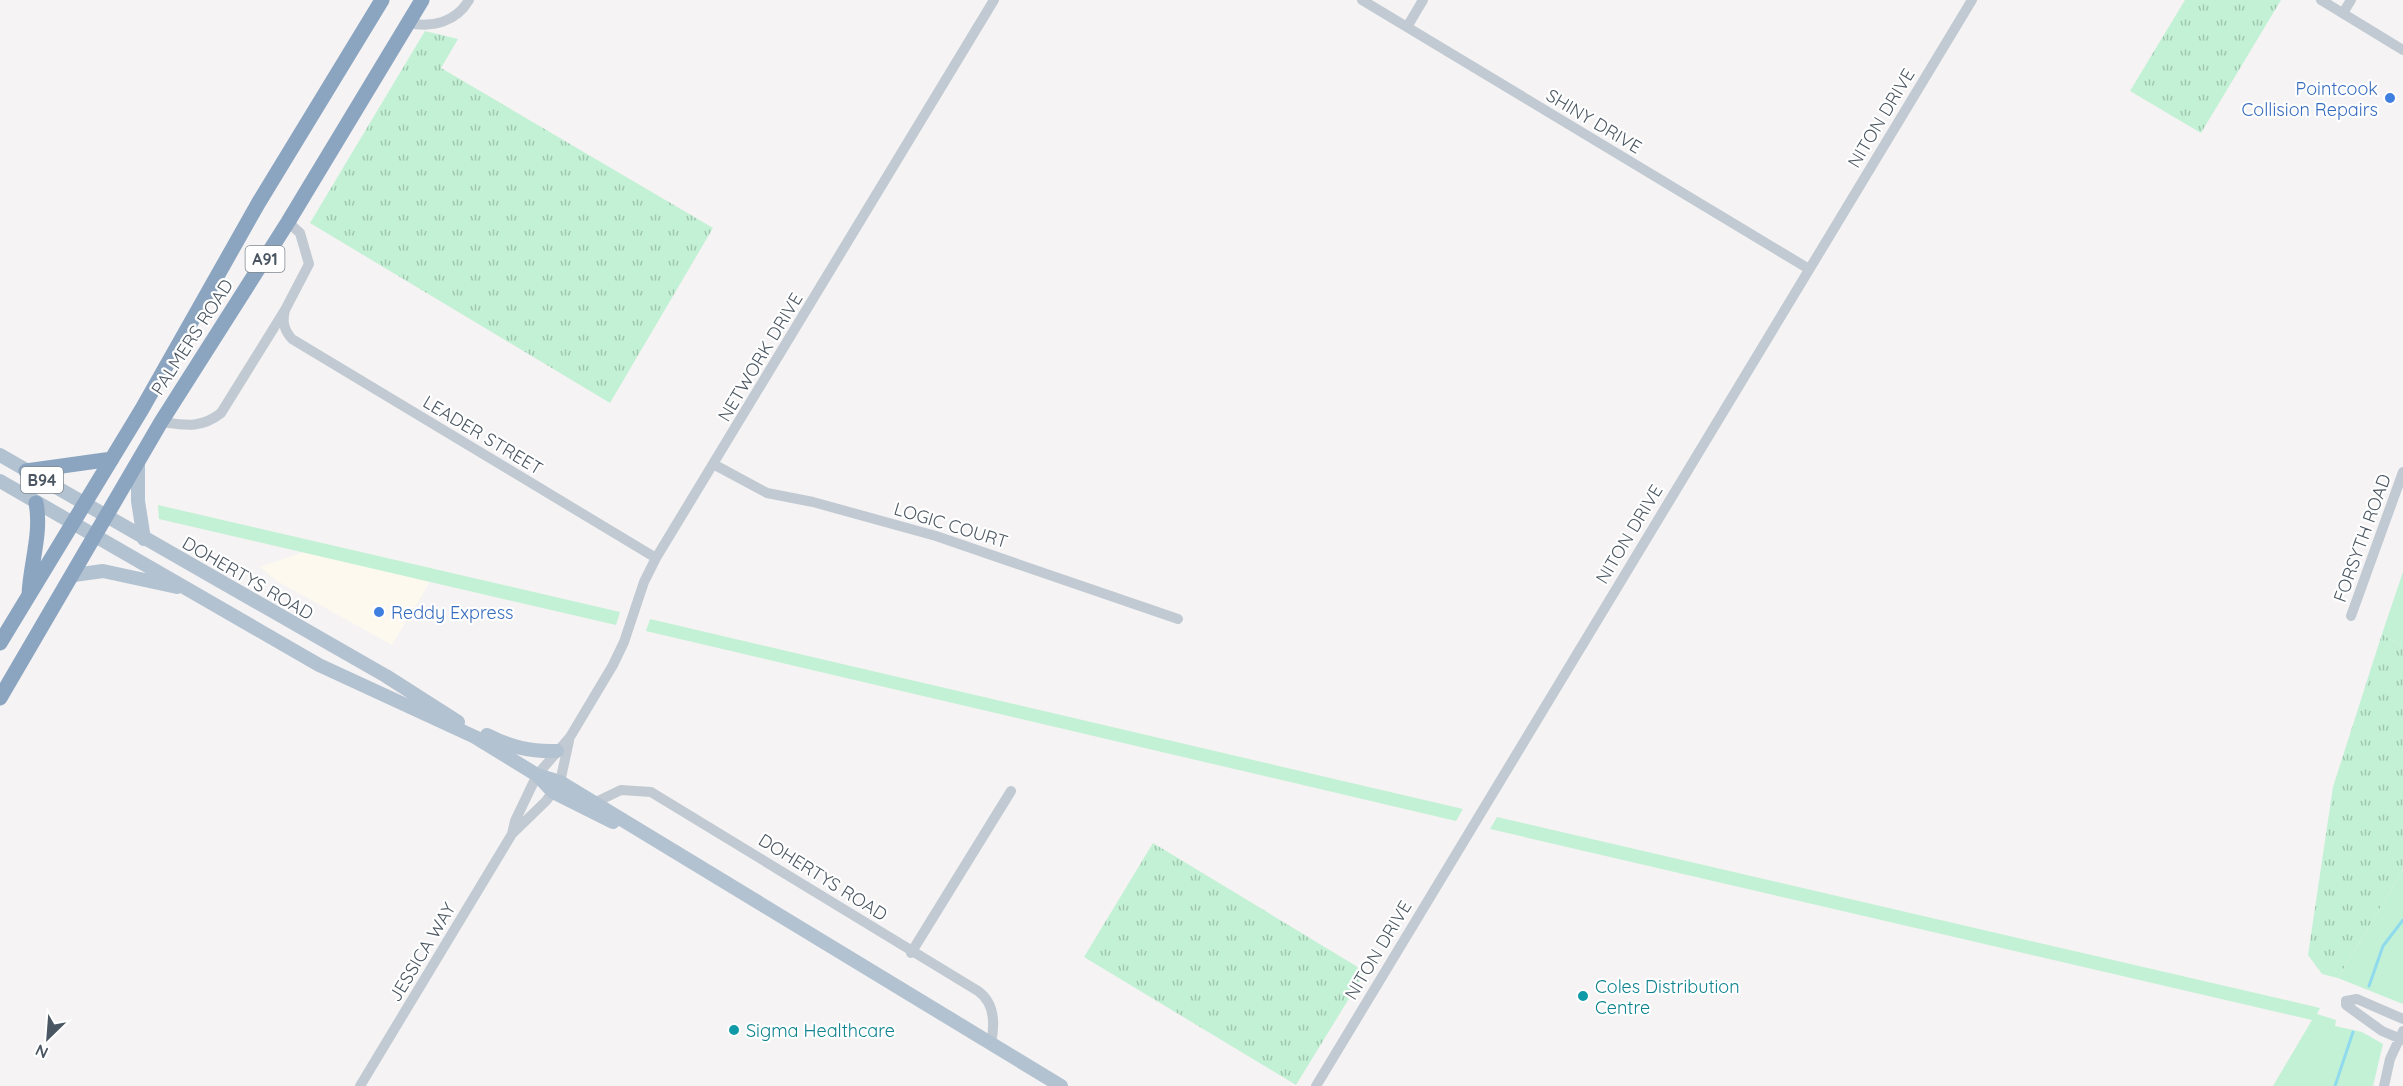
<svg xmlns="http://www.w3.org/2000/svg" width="2403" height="1086" font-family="Quicksand,sans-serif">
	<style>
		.commercial { fill: #fdf9ef }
		.grass { fill: url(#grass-tufts) }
		.park { fill: #c3f1d5 }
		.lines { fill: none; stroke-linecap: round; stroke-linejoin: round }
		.stream { stroke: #90daee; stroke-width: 3 }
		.minor { stroke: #c1cad2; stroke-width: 10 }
		.major { stroke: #b3c2d1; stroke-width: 14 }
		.highway { stroke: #8ba5c1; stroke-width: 15 }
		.shop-dot { fill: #3f7fe0; stroke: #fff; stroke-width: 2 }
		.culture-dot { fill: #0f9aa8; stroke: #fff; stroke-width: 2 }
		.labels { text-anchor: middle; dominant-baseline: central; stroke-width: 4.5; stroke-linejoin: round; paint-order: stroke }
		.shield { fill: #fff; stroke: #808990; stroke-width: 1.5 }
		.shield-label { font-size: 16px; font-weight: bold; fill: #4a5661 }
		.shop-label { font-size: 18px; fill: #366cbe; stroke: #fff; text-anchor: end }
		.street-label { font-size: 18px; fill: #4a5661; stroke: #fff }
		.culture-label { font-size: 18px; fill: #0d838f; stroke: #fff; text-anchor: start }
	</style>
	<defs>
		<pattern id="grass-tufts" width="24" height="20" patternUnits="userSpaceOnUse" patternTransform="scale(1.5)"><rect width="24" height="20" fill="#c3f1d5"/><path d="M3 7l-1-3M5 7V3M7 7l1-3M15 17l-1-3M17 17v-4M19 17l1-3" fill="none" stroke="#a0c6b0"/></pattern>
	</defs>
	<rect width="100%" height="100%" fill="#f5f3f3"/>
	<path class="commercial" d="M 304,552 L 430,582 L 392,645 L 277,581 L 260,567 Z"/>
	<path class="grass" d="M 2185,0 L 2281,0 L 2201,133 L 2130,91 Z
		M 425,31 L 458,39 L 441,68 L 713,228 L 610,403 L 310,223 Z
		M 2382,634 L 2403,647 L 2403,870 L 2338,978 L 2322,974 L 2308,955 L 2333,787 Z
		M 1153,843 L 1356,966 L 1364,974 L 1296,1085 L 1084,957 Z"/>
	<path class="park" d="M 158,505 L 620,612 L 616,625 L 159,519 Z
		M 2403,572 L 2403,647 L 2382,634 Z
		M 650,619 L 1463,809 L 1456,821 L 646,631 Z
		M 1497,817 L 2320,1008 L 2317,1014 L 2336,1020 L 2335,1026 L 2362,1032 L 2383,1044 L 2373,1086 L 2273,1086 L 2312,1020 L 1490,829 Z
		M 2403,870 L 2403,1004 L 2338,978 Z"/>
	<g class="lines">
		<path class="stream" d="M 2369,986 L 2383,946 L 2403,920
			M 2335,1086 L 2353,1032"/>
		<path class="minor" d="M 1362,0 L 1809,269
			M 2321,0 L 2403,50
			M 2343,13 L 2351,0
			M 408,23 C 433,28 456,22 469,0
			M 1407,27 L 1423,0
			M 285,310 C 282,322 284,330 292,339 L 656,558
			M 161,422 C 184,425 201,429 221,413 L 285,310 L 309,264 L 300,233 L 288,222
			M 715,465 L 767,493 L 813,502 L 936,536 L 1178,619
			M 2351,616 L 2403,472
			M 596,802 L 621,790 L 651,792 L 978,991 C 995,1003 995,1024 991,1043
			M 512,834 L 515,821 L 537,775 L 570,737 L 613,665 L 624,642 L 644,582 L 656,558 L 994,0
			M 911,953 L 1011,791
			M 2403,1019 L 2357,999 L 2346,1001 L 2346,1005 L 2382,1031 L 2403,1040
			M 360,1086 L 512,834 L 546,801 L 560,782 L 569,741
			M 1316,1086 L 1972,0
			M 2384,1086 L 2390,1059 L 2403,1031"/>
		<path class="major" d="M 0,455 L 386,676 L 458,722
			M 138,461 L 138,501 L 144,539
			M 0,481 L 319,665 L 475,737 L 537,775 L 560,782 L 1061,1086
			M 74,575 L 103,571 L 177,587
			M 487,735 C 511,747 530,752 557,751
			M 538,776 L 553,792 L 613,822"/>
		<path class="highway" d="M 26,471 L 112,459
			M 29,595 C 30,565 42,533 36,503
			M 0,643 L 142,409 L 259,202 L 382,0
			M 0,698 L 161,422 L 288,222 L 422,0"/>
	</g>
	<g class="shop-dot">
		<circle cx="2390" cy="98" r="6"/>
		<circle cx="379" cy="612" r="6"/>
	</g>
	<g class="culture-dot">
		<circle cx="1583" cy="996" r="6"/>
		<circle cx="734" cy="1030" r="6"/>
	</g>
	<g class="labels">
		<g class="shield">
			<rect x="245.5" y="246" width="39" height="26" rx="4.5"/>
			<rect x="21" y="467" width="42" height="26" rx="4.5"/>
		</g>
		<g class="shield-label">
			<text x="265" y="259">A91</text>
			<text x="42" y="480">B94</text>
		</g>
		<g class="shop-label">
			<text x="2378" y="88">Pointcook<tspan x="2378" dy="21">Collision Repairs</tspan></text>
			<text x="391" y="612" text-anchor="start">Reddy Express</text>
		</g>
		<g class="street-label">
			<text transform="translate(1881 118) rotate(-59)">NITON DRIVE</text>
			<text transform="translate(1594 121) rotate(31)">SHINY DRIVE</text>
			<text transform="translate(192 337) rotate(-57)">PALMERS ROAD</text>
			<text transform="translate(760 357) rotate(-59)">NETWORK DRIVE</text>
			<text transform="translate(483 435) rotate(31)">LEADER STREET</text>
			<text transform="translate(951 525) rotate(17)">LOGIC COURT</text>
			<text transform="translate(1629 534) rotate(-59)">NITON DRIVE</text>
			<text transform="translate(2362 538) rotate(-70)">FORSYTH ROAD</text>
			<text transform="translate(248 578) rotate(30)">DOHERTYS ROAD</text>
			<text transform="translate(823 877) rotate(32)">DOHERTYS ROAD</text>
			<text transform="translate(1378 950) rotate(-59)">NITON DRIVE</text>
			<text transform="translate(422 952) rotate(-59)">JESSICA WAY</text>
		</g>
		<g class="culture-label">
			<text x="1595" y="986">Coles Distribution<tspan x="1595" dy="21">Centre</tspan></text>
			<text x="746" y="1030">Sigma Healthcare</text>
		</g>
	</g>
	<g transform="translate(48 1038) rotate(205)" stroke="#ffffff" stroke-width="4.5" paint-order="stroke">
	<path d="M0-4.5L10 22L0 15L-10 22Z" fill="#4a5661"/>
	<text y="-9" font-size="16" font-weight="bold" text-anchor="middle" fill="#4a5661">N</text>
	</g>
</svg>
